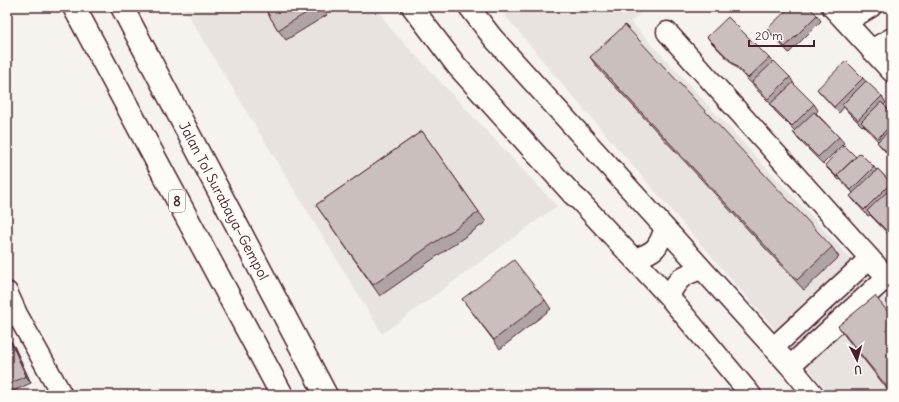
<svg xmlns="http://www.w3.org/2000/svg" width="899" height="402" font-family="Delius,sans-serif">
	<style>
		.built { fill: #e9e3e0 }
		.lines { fill: none; stroke-linecap: round; stroke-linejoin: round }
		.minor-casing { stroke: #4a1f2b; stroke-width: 23 }
		.motorway-casing { stroke: #4a1f2b; stroke-width: 25 }
		.minor { stroke: #fdfcf7; stroke-width: 20 }
		.motorway { stroke: #fdfcf7; stroke-width: 22 }
		.wall { fill: #afa4a3; stroke: #4a1f2b }
		.shaded-wall { fill: #8e8685; stroke: #4a1f2b }
		.building { fill: #cbbfbe; stroke: #4a1f2b }
		.labels { text-anchor: middle; dominant-baseline: central; stroke-width: 3; stroke-linejoin: round; paint-order: stroke }
		.shield { fill: #fdfcf7; stroke: #806168; stroke-width: 1 }
		.shield-label { font-size: 13px; font-weight: bold; fill: #4a1f2b }
		.street-label { font-size: 14px; fill: #4a1f2b; stroke: #fdfcf7 }
	</style>
	<rect width="100%" height="100%" fill="#f6f3ef"/>
	<filter id="ink" filterUnits="userSpaceOnUse"><feTurbulence type="fractalNoise" baseFrequency=".025" numOctaves="2"/><feDisplacementMap in="SourceGraphic" scale="8" xChannelSelector="R" yChannelSelector="G"/><feConvolveMatrix kernelMatrix="1 2 1 2 8 2 1 2 1" color-interpolation-filters="sRGB"/></filter>
	<g filter="url(#ink)">
		<path class="built" d="M 183,7 L 376,7 L 391,29 L 557,206 L 382,334 Z
			M 498,7 L 647,7 L 631,22 L 840,247 L 892,307 L 892,395 L 830,395 L 811,371 L 567,90 Z"/>
		<g class="lines">
			<g class="minor-casing">
				<path id="minor" d="M 412,7 L 456,65 L 573,195 L 580,201 L 669,297 L 751,395
					M 469,7 L 493,38 L 790,366 L 814,395
					M 832,7 L 892,72
					M 846,22 L 871,7
					M 667,32 L 892,283
					M 871,50 L 892,38
					M 634,259 C 655,252 658,249 665,228
					M 7,292 L 17,314 L 62,395
					M 669,297 C 677,278 683,275 702,269
					M 773,348 L 870,258
					M 790,366 L 887,277"/>
			</g>
			<g class="motorway-casing">
				<g id="motorway">
					<path d="M 74,7 L 282,395"/>
					<path id="s1" d="M 122,7 L 326,395"/>
				</g>
			</g>
			<use href="#minor" class="minor"/>
			<use href="#motorway" class="motorway"/>
		</g>
		<path class="wall" d="M 264,7 L 322,7 L 327,15 L 286,40 L 278,30 Z
			M 817,15 L 821,21 L 789,53 L 772,35 L 767,29 Z
			M 707,37 L 769,58 L 772,62 L 790,77 L 794,84 L 814,104 L 818,110 L 816,113 L 839,137 L 844,143 L 823,164 L 798,139 L 793,132 L 795,131 L 775,111 L 770,104 L 771,104 L 756,89 L 753,84 L 752,84 L 712,43 Z
			M 590,57 L 832,247 L 839,257 L 804,290 L 597,67 Z
			M 863,78 L 866,82 L 882,96 L 886,103 L 884,105 L 892,113 L 892,159 L 882,148 L 877,142 L 878,141 L 866,128 L 863,125 L 862,126 L 847,111 L 844,107 L 839,113 L 822,95 L 817,89 Z
			M 422,131 L 486,222 L 380,296 L 316,205 Z
			M 856,157 L 874,167 L 876,170 L 878,169 L 892,184 L 892,235 L 891,237 L 870,215 L 868,216 L 855,202 L 850,196 L 853,193 L 840,179 L 839,180 L 827,168 L 825,165 Z
			M 462,299 L 545,300 L 551,309 L 500,349 Z
			M 892,317 L 892,395 L 845,336 L 838,326 Z
			M 7,341 L 14,346 L 31,383 L 9,393 L 7,390 Z"/>
		<path class="shaded-wall" d="M 10,340 L 14,346 L 31,383 L 26,376 Z"/>
		<path class="building" d="M 264,7 L 316,7 L 278,30 Z
			M 790,7 L 809,7 L 817,15 L 785,47 L 767,29 Z
			M 728,17 L 769,58 L 748,78 L 707,37 Z
			M 625,25 L 832,247 L 797,280 L 590,57 Z
			M 774,61 L 790,77 L 768,99 L 752,82 Z
			M 846,61 L 863,78 L 834,107 L 817,89 Z
			M 866,81 L 882,96 L 858,120 L 842,105 Z
			M 793,83 L 814,104 L 792,126 L 770,104 Z
			M 881,102 L 892,113 L 892,124 L 878,138 L 861,122 Z
			M 814,112 L 839,137 L 818,157 L 793,132 Z
			M 892,128 L 892,157 L 877,142 Z
			M 422,131 L 479,212 L 373,285 L 316,205 Z
			M 844,145 L 856,157 L 837,175 L 838,176 L 837,177 L 825,165 Z
			M 860,153 L 874,167 L 851,190 L 837,175 Z
			M 878,169 L 891,183 L 864,210 L 850,196 Z
			M 892,187 L 892,225 L 886,230 L 867,211 Z
			M 514,260 L 545,300 L 494,340 L 462,299 Z
			M 875,296 L 892,317 L 892,393 L 838,326 Z
			M 10,340 L 26,376 L 7,385 L 7,341 Z"/>
	</g>
	<g class="labels">
		<rect class="shield" x="169" y="190" width="16" height="22" rx="3"/>
		<g class="shield-label">
			<text x="177" y="201">8</text>
		</g>
		<g class="street-label">
			<text stroke="none"><textPath href="#s1" startOffset="219">Jalan Tol Surabaya–Gempol</textPath></text>
		</g>
	</g>
	<rect width="899" height="402" fill="none" stroke="#fdfcf7" stroke-width="24"/>
	<rect x="12" y="12" width="875" height="378" fill="none" stroke="#4a1f2b" stroke-width="1.5" filter="url(#ink)"/>
	<g transform="translate(857 360) rotate(174)" stroke="#fdfcf7" stroke-width="3" paint-order="stroke">
	<path d="M0-3L7 15L0 10L-7 15Z" fill="#4a1f2b"/>
	<text y="-6" font-size="11" font-weight="bold" text-anchor="middle" fill="#4a1f2b">U</text>
	</g>
	<path d="M749 40v6h65v-6" fill="none" stroke="#4a1f2b" stroke-width="2"/>
	<text x="755" y="40" font-size="12" fill="#4a1f2b" stroke="#fdfcf7" stroke-width="3" paint-order="stroke">20 m</text>
</svg>
